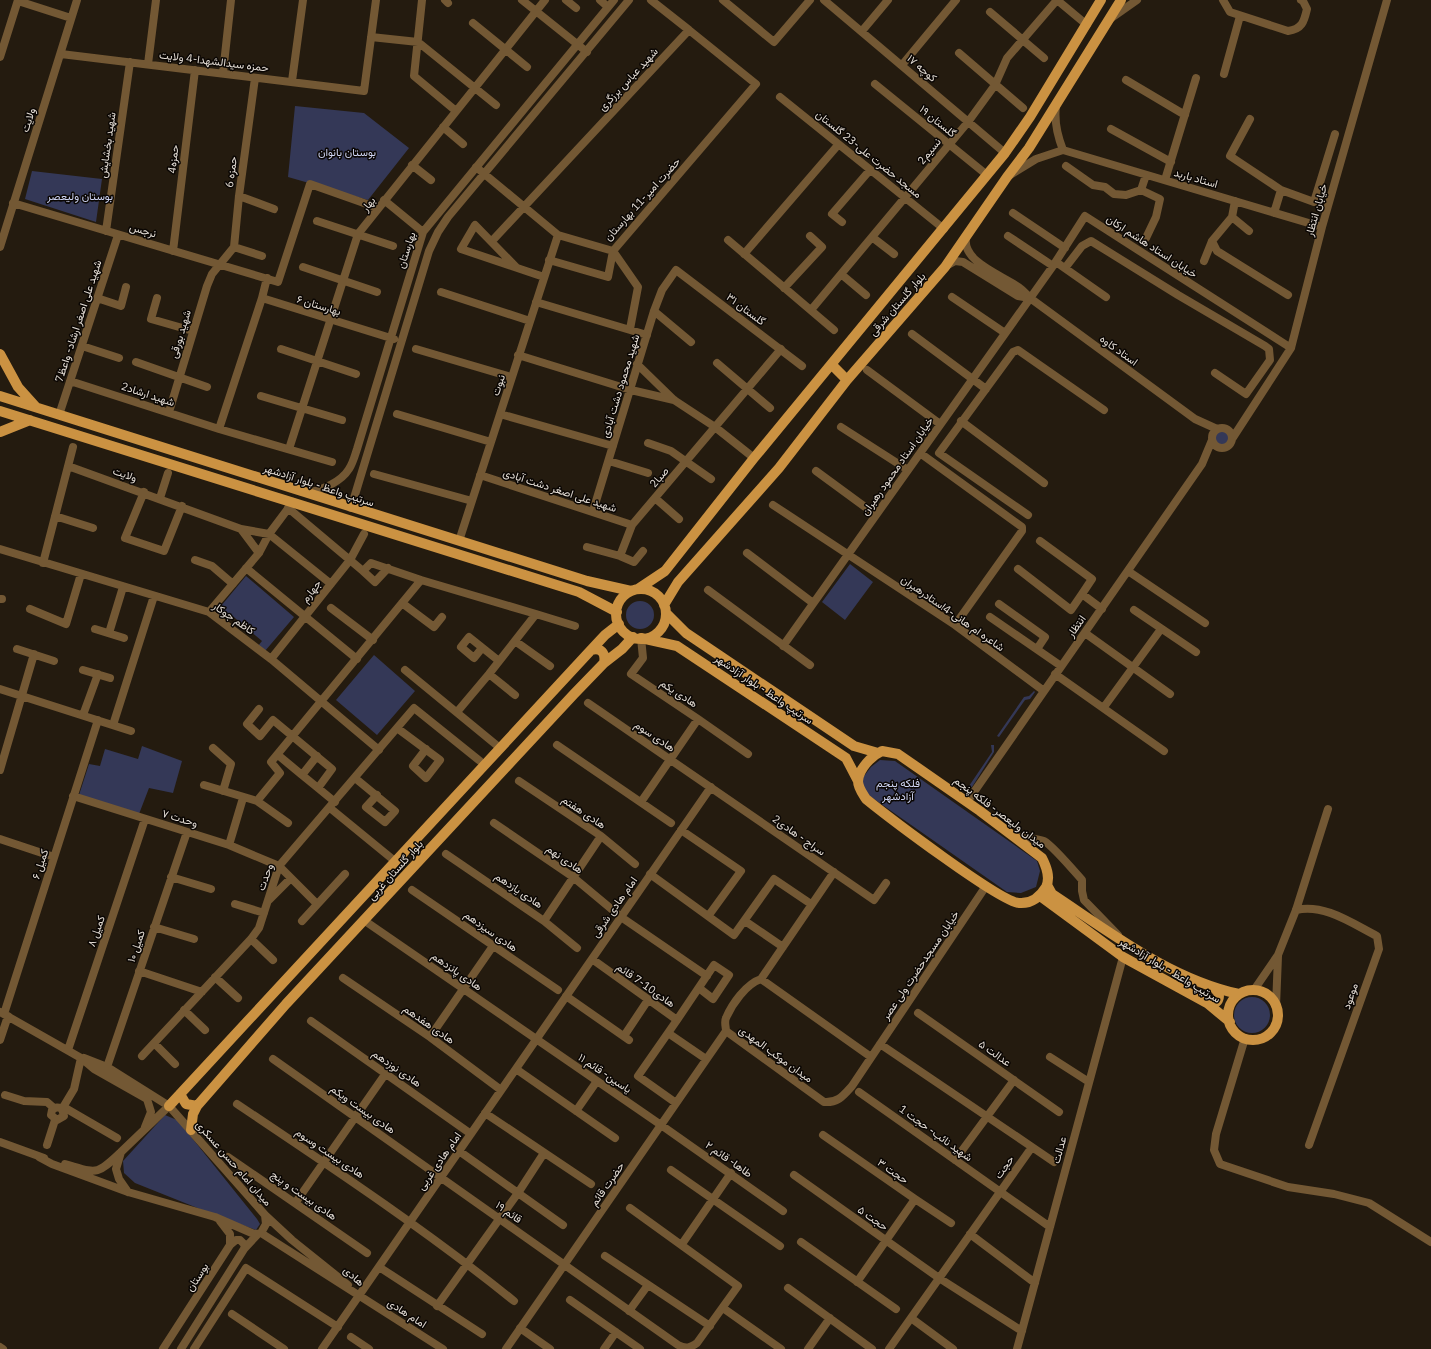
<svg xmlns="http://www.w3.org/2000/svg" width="1431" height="1349" font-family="'IBM Plex Sans',Vazirmatn,sans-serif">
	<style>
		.green { fill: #343857 }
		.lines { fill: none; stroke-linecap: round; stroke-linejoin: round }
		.minor { stroke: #735834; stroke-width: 8 }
		.major { stroke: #cb9242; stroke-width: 10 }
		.labels { text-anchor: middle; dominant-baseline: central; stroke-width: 3; stroke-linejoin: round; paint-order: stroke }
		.street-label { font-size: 11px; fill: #e3dcd4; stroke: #0a0603 }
		.park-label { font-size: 11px; fill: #d0d6f5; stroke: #0a0603 }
	</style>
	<rect width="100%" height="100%" fill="#241b0f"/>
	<path class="green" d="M 295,106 L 364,113 L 409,148 L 368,200 L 288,177 Z
		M 32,171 L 102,179 L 96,222 L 25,199 Z
		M1214 438a8 8 0 1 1 16 0a8 8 0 1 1-16 0Z
		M 850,564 L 873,582 L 845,620 L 822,602 Z
		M 246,576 L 294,617 L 265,651 L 258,646 L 262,641 L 229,613 L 224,618 L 216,612 Z
		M626 615a14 14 0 1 1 28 0a14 14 0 1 1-28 0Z
		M 374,655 L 415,691 L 377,735 L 336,700 Z
		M 1034,691 L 1035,692 L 1030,699 L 1025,700 L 999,737 L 997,736 L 1024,697 L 1029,696 Z
		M 991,745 L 994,745 L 994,752 L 972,787 L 967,789 L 992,752 Z
		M 142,746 L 182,761 L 173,793 L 149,788 L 139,814 L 79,795 L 89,764 L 100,766 L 105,749 L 138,759 Z
		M 880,760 L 895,761 L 1037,861 L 1040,871 L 1036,887 L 1021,893 L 1007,892 L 864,792 L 861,780 L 871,767 Z
		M1234 1015a18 18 0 1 1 36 0a18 18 0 1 1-36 0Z
		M 165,1115 L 177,1120 L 184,1128 L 257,1219 L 260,1224 L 256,1230 L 215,1215 L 135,1183 L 124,1173 L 123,1161 Z"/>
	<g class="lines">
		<path class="minor" d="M 422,0 L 414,76 L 456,111
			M 445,0 L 448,3
			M 522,0 L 587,52
			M 566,0 L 576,8
			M 600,0 L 608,7
			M 651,0 L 689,30
			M 723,0 L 774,42 L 810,0
			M 824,0 L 1005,153
			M 1057,0 L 1087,25
			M 1223,0 L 1230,12 L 1288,31 C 1302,29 1304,22 1307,9 L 1303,1 L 1301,0
			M 18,1 L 71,18
			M 990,12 L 1044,58
			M 1110,19 L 1137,0
			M 473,23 L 527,67
			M 862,31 L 888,0
			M 371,37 L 418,42 L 496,105
			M 959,53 L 1023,108
			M 61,54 L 364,91 L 376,0
			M 0,57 L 18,0
			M 148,64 L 156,0
			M 902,65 L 956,0
			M 223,73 L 231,0
			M 1224,74 L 1240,16
			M 1126,80 L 1185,115
			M 292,81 L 303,0
			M 875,84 L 987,175
			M 780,97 L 944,229
			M 1056,106 C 1054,122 1057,135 1063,150
			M 1250,119 L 1230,156 L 1281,190 L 1274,213
			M 443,127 L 463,144
			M 1111,129 L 1171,162
			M 1063,150 L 1322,227
			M 412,165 L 431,180
			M 1066,166 L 1093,185 L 1105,187 L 1114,194 L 1126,195 L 1141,190 L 1146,175
			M 476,167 L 558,235 L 613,251 L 756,84 L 689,30 L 492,241
			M 1010,175 L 1036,159 L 1063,150
			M 1165,180 L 1196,78
			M 1141,190 L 1160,199 L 1156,217 L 1146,238
			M 1281,190 L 1314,202 L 1335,134
			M 239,196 L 274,209
			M 384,200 L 423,232
			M 13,203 L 278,282 L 310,184 L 378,208
			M 1013,213 L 1065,248
			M 1232,217 L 1249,231
			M 317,221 L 393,246
			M 842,222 L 832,214 L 870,170
			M 106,231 L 130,62
			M 1008,236 L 1053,266
			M 872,237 L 894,254
			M 966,238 C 962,263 1005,276 1021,289 C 1024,291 1027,295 1030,298 L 1195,419 L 1217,429
			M 728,240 L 834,330
			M 1212,241 L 1217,251 L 1288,295
			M 0,247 L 77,0
			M 234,247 L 262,256
			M 173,251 L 195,70
			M 613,251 L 638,287 L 630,329
			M 744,254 L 838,145
			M 549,260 L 608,277 L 613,251
			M 1204,261 L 1212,241 L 1232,217 L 1235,201
			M 1056,262 L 1106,297
			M 946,266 L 955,261 L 963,262 L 1018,296 L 1030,298
			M 303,267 L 377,292
			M 516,267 L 475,225 L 461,249 L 544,277
			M 1065,268 L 1082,246 L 1091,241 L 1178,295 L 1265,346 L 1269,349 L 1270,360 L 1246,394 L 1215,373
			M 841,274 L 866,295
			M 267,278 L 262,298 L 394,339
			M 784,288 L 822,247 L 810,236
			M 441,292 L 530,321
			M 952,297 L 1005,333
			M 97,298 L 121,306 L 126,287
			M 157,298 L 151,319 L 193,331
			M 536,302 L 647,335
			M 811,310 L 968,122 L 995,85 L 1007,58 L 1057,0
			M 654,311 L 691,342
			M 912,334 L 986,389
			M 82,346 L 119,358
			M 281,349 L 356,374
			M 416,349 L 511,377
			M 518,355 L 631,390 L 674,400
			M 136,362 L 207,387
			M 717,363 L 770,408
			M 637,364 L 674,400 L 715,427 L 754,458
			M 867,370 L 940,424
			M 70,381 L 219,429 L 332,462
			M 261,396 L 342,420
			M 169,412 L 207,286 L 212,274 L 234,247 L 239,196 L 255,78
			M 397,414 L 491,442
			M 500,414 L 613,446
			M 59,415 L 118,235
			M 961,421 L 1044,483
			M 841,427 L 908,470
			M1212 438a10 10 0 1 1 20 0a10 10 0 1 1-20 0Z
			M 219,429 L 262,298
			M 1232,439 L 1291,348 L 1322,227 L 1387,0
			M 648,443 L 671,451 L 711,479
			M 289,449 L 358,234 L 545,0
			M 920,453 L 1022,527 L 1022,531 L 955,625
			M 609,461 L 648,473
			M 68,466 L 241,529 L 259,553
			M 816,471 L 876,515
			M 374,474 L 472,501
			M 480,475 L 632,525
			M 144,492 L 125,538 L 164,551 L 182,506
			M 308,493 C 322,490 341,482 349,469 C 353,463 355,455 357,449 L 423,232 L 614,0
			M 160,498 L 168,473
			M 655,498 L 679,519
			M 773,505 L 955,625 L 1044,691
			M 288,508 L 363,571
			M 351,508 L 429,251 L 438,232 L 448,217 L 629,0
			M 593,511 L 654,311 L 662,290 L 676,270 L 802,366
			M 1028,515 L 939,453 L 1013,352 L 1018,350 L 1104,410
			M 55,516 L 93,528
			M 241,529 L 269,534 L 331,584
			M 459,541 L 558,235
			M 1040,541 L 1092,579 L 1082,594
			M 587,547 L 620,556 L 632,525 L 781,349
			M 0,549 L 209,612 L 271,659 L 379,750
			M 747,553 L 813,603
			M 620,556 L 634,562 L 643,551
			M 195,560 L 212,566 L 233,584
			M 43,563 L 73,447
			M 246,568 L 357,659
			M 388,568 L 375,582 L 363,571 L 371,563 L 421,580
			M 1018,569 L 1071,610 L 1082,594 L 1102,609
			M 1128,571 L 1205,623
			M 708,590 L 810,665
			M 0,599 L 2,599
			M 402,603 L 434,627 L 442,617
			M 999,604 L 1045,637 L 1037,649
			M 331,608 L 373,640
			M 30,609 L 66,624 L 81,574
			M 1134,610 L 1196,652
			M 209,612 L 259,553 L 269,534 L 293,502
			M 536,614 L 575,626
			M 990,617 L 1061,666
			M 95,629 L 124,638
			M 109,633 L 123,587
			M 1085,633 L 1170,694
			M 641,638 L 643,658 L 631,674 L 698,719 L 748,754
			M 515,641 L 550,666
			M 783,646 L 1053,266 L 1085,216 L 1291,348
			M 482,648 L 474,658 L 461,647 L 469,637 L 499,661
			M 17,649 L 54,661
			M 271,659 L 350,560 L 364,534
			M 83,670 L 110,678
			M 405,670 L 500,748
			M 489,674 L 515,695
			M 1055,674 L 1164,751
			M 0,689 L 131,731
			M 588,703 L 874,900 L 886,883
			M 1104,707 L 1161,629
			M 259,709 L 247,724 L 260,736 L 273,720 L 332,769 L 318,788 L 302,775 L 317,756
			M 83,715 L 98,674
			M 113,725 L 154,596
			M 397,728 L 440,760 L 426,778 L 413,766 L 426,749
			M 557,745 L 671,823
			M 213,748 L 231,764 L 223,791
			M 278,755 L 302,775
			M 0,770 L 34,654
			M 355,778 L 395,811 L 385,822 L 366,807 L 377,795
			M 519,781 L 601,836 L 635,864
			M 204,785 L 257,801 L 288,823
			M 318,788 L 335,802
			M 73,796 L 229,845 L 279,866 L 317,904
			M 257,801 L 280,773 L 271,762 L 421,580 L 536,614 L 489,674 L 457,712
			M 641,802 L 698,719
			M 967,802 L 1202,464 L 1212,440
			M 330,808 L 396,862
			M 494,823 L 573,877 L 621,917 L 707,976
			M 681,830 L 741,871 L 709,915
			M 1016,837 C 1023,837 1038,839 1044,841 C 1053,846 1074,871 1082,880 L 1082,891 L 1084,900 L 1118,935
			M 0,839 L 54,857
			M 229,845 L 243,798
			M 446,854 L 544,921 L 577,948
			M 650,874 L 734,935 L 774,879 L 811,904
			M 171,877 L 211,889
			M 412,890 L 558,990
			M 269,900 L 291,878
			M 235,904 L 264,913
			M 1296,910 C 1324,903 1353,924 1377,936 L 1379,949 L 1309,1145
			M 302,921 L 345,874
			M 365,921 L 661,1125 L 783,1211
			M 544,921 L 601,836
			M 745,921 L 783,947
			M 154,927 L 194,939
			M 251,939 L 273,960
			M 592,959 L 677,1020 L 668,1033 L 706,1059
			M 139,971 L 202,992
			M 215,977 L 238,998
			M 343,978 L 430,1037 L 501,1090
			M 761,979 L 834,872
			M 1254,990 L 1278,955 L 1296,910 L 1328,809
			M 566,996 L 629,1040
			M 1276,1006 L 1278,956
			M 184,1010 L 205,1030
			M 0,1012 L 81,1058 L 94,1069 L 147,1099 L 151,1112 L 145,1127
			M 918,1013 L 1059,1112
			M 4,1014 L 98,720
			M 677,1020 L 714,965 L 729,975 L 713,999 L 699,988
			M 311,1021 L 471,1134
			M 668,1033 L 638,1076 L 676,1103
			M 624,1036 L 648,1000
			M 430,1037 L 493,946
			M 1245,1038 L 1216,1134 L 1214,1150 L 1220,1164 L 1288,1187 L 1334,1194 L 1369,1203 L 1431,1242
			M 0,1040 L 8,1016
			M 154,1043 L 175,1064
			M 880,1044 L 1032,1147 L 889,1349
			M 68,1050 L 145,819
			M 142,1056 L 251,939 L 259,928 L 279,866 L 414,708 L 480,761
			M 871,1057 L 761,979 C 746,984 732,1004 726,1018 C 724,1022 726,1027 726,1031 L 824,1102 C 838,1103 843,1096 852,1086 L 986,886
			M 1050,1057 L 1089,1082
			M 81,1058 L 74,1089 L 62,1109 L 64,1116 L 57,1120 L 51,1115 L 52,1110 C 57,1105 61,1109 67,1109 L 117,1138
			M 84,1058 L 107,1067 L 169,1106
			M 273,1059 L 678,1345 C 686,1349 690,1348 697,1343 L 738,1286 L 630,1208
			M 107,1067 L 187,832
			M 516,1069 L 615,1138
			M 859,1092 L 1050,1227
			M 5,1095 L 24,1101 L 47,1102 L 54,1108
			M 237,1104 C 331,1167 426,1230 514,1301
			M 576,1111 L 597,1081
			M 485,1113 L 591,1184
			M 823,1135 L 915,1199 L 951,1223
			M 0,1142 L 44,1158
			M 47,1145 L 55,1120
			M 1032,1147 L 1054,1162
			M 459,1151 L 563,1225
			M 39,1157 L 52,1164 L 128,1192 L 215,1217 L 254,1234 L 261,1233 L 266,1224 L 265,1215 L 169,1106 L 121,1152 L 116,1169 L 119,1179 L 128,1192
			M 228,1157 L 367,1253
			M 955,1160 L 1014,1080
			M 65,1164 C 97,1173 96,1176 120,1153
			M 671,1170 L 780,1246
			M 794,1175 L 939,1278 L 1022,1331
			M 296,1202 L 386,1073
			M 265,1215 L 292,1240 L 348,1285
			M 261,1233 L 443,1349
			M 970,1234 L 1035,1283
			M 801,1242 L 896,1309
			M 682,1244 L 731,1173
			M 230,1245 L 236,1240 L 240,1240 L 245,1245 L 244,1249
			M 605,1256 L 710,1326
			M 379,1267 L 482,1334
			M 857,1282 L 915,1199
			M 788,1288 L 872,1349
			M 570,1300 L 640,1349
			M 437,1306 L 518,1193 L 544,1153
			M 723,1308 L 781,1349
			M 629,1311 L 648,1285
			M 232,1314 L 284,1349
			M 911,1318 L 953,1349
			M 520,1328 L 550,1349
			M 351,1337 L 369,1349
			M 0,1347 L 3,1349
			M 163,1349 L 230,1245 L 230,1234 L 220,1221
			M 181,1349 L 244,1249 L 257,1235
			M 194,1349 L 246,1268 L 338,1327
			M 322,1349 L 711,787
			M 506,1349 L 726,1031
			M 604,1349 L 616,1332
			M 808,1349 L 830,1318
			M 1017,1349 L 1123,957"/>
		<path class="major" d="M 0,354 L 18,387 L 36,407
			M 832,365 L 847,380
			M 0,396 L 587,581 L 631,591
			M 0,411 L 579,592 L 617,612
			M 0,432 L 30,420
			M 638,589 L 665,571 L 754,458 L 1005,153 L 1030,117 L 1101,0
			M616 614a25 25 0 1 1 50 0a25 25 0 1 1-50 0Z
			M 664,605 L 678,582 L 779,468 L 847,380 L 945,267 L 1007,177 L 1029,148 L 1121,0
			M 666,613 L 686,633 L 854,746 L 878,753
			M 641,638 L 677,646 L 846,758 L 858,781
			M 591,650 C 601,647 606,653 604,663
			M 882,751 L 898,754 L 980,811 L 1042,858 C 1046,866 1051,877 1046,887 C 1040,897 1031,904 1019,903 C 1000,902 887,816 866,799 C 863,794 858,788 858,781 C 859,769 871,756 882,751 Z
			M 1047,885 L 1052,894 C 1111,933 1170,979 1239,994
			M 1040,896 L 1123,957 L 1207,1003 L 1230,1022
			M1228 1015a25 25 0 1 1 50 0a25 25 0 1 1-50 0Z
			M 1207,1003 C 1218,1006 1223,996 1215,989
			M 180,1094 L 186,1104 L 197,1106
			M 169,1106 L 591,650 L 605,635 L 619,624
			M 191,1130 L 193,1114 L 197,1106 L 286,1004 L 574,694 L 604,663 L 622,649 L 633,637"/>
	</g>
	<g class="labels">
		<g class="street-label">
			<text transform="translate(214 61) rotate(7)">حمزه سیدالشهدا-4 ولایت</text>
			<text transform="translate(922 68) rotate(41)">کوچه ۱۷</text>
			<text transform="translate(628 79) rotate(-47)">شهید عباس برزگری</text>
			<text transform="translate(28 120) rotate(-72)">ولایت</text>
			<text transform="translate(938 121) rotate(39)">گلستان ۱۹</text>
			<text transform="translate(107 145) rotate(-82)">شهید بخشایش</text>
			<text transform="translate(929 151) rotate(-51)">نسیم2</text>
			<text transform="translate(869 154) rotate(39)">مسجد حضرت علی-23 گلستان</text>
			<text transform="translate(173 159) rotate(-83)">حمزه4</text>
			<text transform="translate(231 172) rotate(-82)">حمزه 6</text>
			<text transform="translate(1196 178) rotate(16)">استاد باربد</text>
			<text transform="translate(642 199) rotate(-48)">حضرت امیر-11 بهارستان</text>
			<text transform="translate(368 204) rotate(-52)">بهار</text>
			<text transform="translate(1316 210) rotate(-74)">خیابان انتظار</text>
			<text transform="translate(143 230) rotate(16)">نرجس</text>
			<text transform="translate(1152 246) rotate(33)">خیابان استاد هاشم ارکان</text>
			<text transform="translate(406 250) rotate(-72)">بهارستان</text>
			<text transform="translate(897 304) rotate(-49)">بلوار گلستان شرقی</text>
			<text transform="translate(319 305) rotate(17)">بهارستان ۶</text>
			<text transform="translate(746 309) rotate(37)">گلستان ۳۱</text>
			<text transform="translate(78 321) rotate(-72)">شهید علی اصغر ارشاد- واعظ7</text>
			<text transform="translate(180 334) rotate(-73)">شهید بورقی</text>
			<text transform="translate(1119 350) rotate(36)">استاد کاوه</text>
			<text transform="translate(498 385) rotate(-72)">نبوت</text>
			<text transform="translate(620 386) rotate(-73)">شهید محمود دشت آبادی</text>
			<text transform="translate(148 394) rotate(18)">شهید ارشاد2</text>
			<text transform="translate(897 466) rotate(-55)">خیابان استاد محمود رهبران</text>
			<text transform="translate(125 474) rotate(19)">ولایت</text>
			<text transform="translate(659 477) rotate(-50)">صبا2</text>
			<text transform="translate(319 485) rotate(18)">سرتیپ واعظ - بلوار آزادشهر</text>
			<text transform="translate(560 490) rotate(18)">شهید علی اصغر دشت آبادی</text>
			<text transform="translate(311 591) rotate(-52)">جهارم</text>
			<text transform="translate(953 613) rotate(35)">شاعره ام هانی-4استادرهبران</text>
			<text transform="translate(234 618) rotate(35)">کاظم جوکار</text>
			<text transform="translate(1076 626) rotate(-54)">انتظار</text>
			<text transform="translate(764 689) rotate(34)">سرتیپ واعظ - بلوار آزادشهر</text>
			<text transform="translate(679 693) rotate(33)">هادی یکم</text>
			<text transform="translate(655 736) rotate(34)">هادی سوم</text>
			<text transform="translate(584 812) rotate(34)">هادی هفتم</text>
			<text transform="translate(1000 812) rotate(37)">میدان ولیعصر- فلکه پنجم</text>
			<text transform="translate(180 818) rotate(17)">وحدت ۷</text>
			<text transform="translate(799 835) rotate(35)">سراج - هادی2</text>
			<text transform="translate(565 859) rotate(35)">هادی نهم</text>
			<text transform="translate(40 864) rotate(-72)">کمیل ۶</text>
			<text transform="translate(395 870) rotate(-48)">بلوار گلستان غربی</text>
			<text transform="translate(265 877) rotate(-70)">وحدت</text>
			<text transform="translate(519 890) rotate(34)">هادی یازدهم</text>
			<text transform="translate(614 907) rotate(-55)">امام هادی شرقی</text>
			<text transform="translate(96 931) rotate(-71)">کمیل ۸</text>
			<text transform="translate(491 931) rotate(35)">هادی سیزدهم</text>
			<text transform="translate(136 946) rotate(-71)">کمیل ۱۰</text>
			<text transform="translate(920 965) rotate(-56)">خیابان مسجدحضرت ولی عصر</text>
			<text transform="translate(1170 970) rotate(31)">سرتیپ واعظ - بلوار آزادشهر</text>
			<text transform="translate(457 971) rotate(35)">هادی پانزدهم</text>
			<text transform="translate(646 985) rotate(35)">هادی10-7 قائم</text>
			<text transform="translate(1350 996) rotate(-71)">موعود</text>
			<text transform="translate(429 1024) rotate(35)">هادی هفدهم</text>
			<text transform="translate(995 1053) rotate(35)">عدالت ۵</text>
			<text transform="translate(776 1054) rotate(36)">میدان موکب المهدی</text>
			<text transform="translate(397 1068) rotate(35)">هادی نوزدهم</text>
			<text transform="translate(605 1073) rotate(34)">یاسین- قائم ۱۱</text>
			<text transform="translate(363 1109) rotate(35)">هادی بیست ویکم</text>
			<text transform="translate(936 1133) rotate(36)">شهید نائب- حجت 1</text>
			<text transform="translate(1059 1150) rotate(-75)">عدالت</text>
			<text transform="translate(330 1153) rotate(34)">هادی بیست وسوم</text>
			<text transform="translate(729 1159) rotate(35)">طاها- قائم ۲</text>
			<text transform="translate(439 1161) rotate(-55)">امام هادی غربی</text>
			<text transform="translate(234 1163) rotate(49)">میدان امام حسن عسکری</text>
			<text transform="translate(1004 1167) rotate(-55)">حجت</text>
			<text transform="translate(893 1171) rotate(35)">حجت ۳</text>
			<text transform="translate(607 1184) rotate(-55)">حضرت قائم</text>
			<text transform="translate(304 1195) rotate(35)">هادی بیست و پنج</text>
			<text transform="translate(509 1212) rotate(35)">قائم ۱۹</text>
			<text transform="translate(873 1218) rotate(35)">حجت ۵</text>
			<text transform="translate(354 1276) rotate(42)">هادی</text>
			<text transform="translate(197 1277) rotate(-57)">بوستان</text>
			<text transform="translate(407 1313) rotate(33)">امام هادی</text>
		</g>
		<g class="park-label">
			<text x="347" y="152">بوستان بانوان</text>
			<text x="80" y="196">بوستان ولیعصر</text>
			<text x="898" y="783">فلکه پنجم<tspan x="898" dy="13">آزادشهر</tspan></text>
		</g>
	</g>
</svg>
